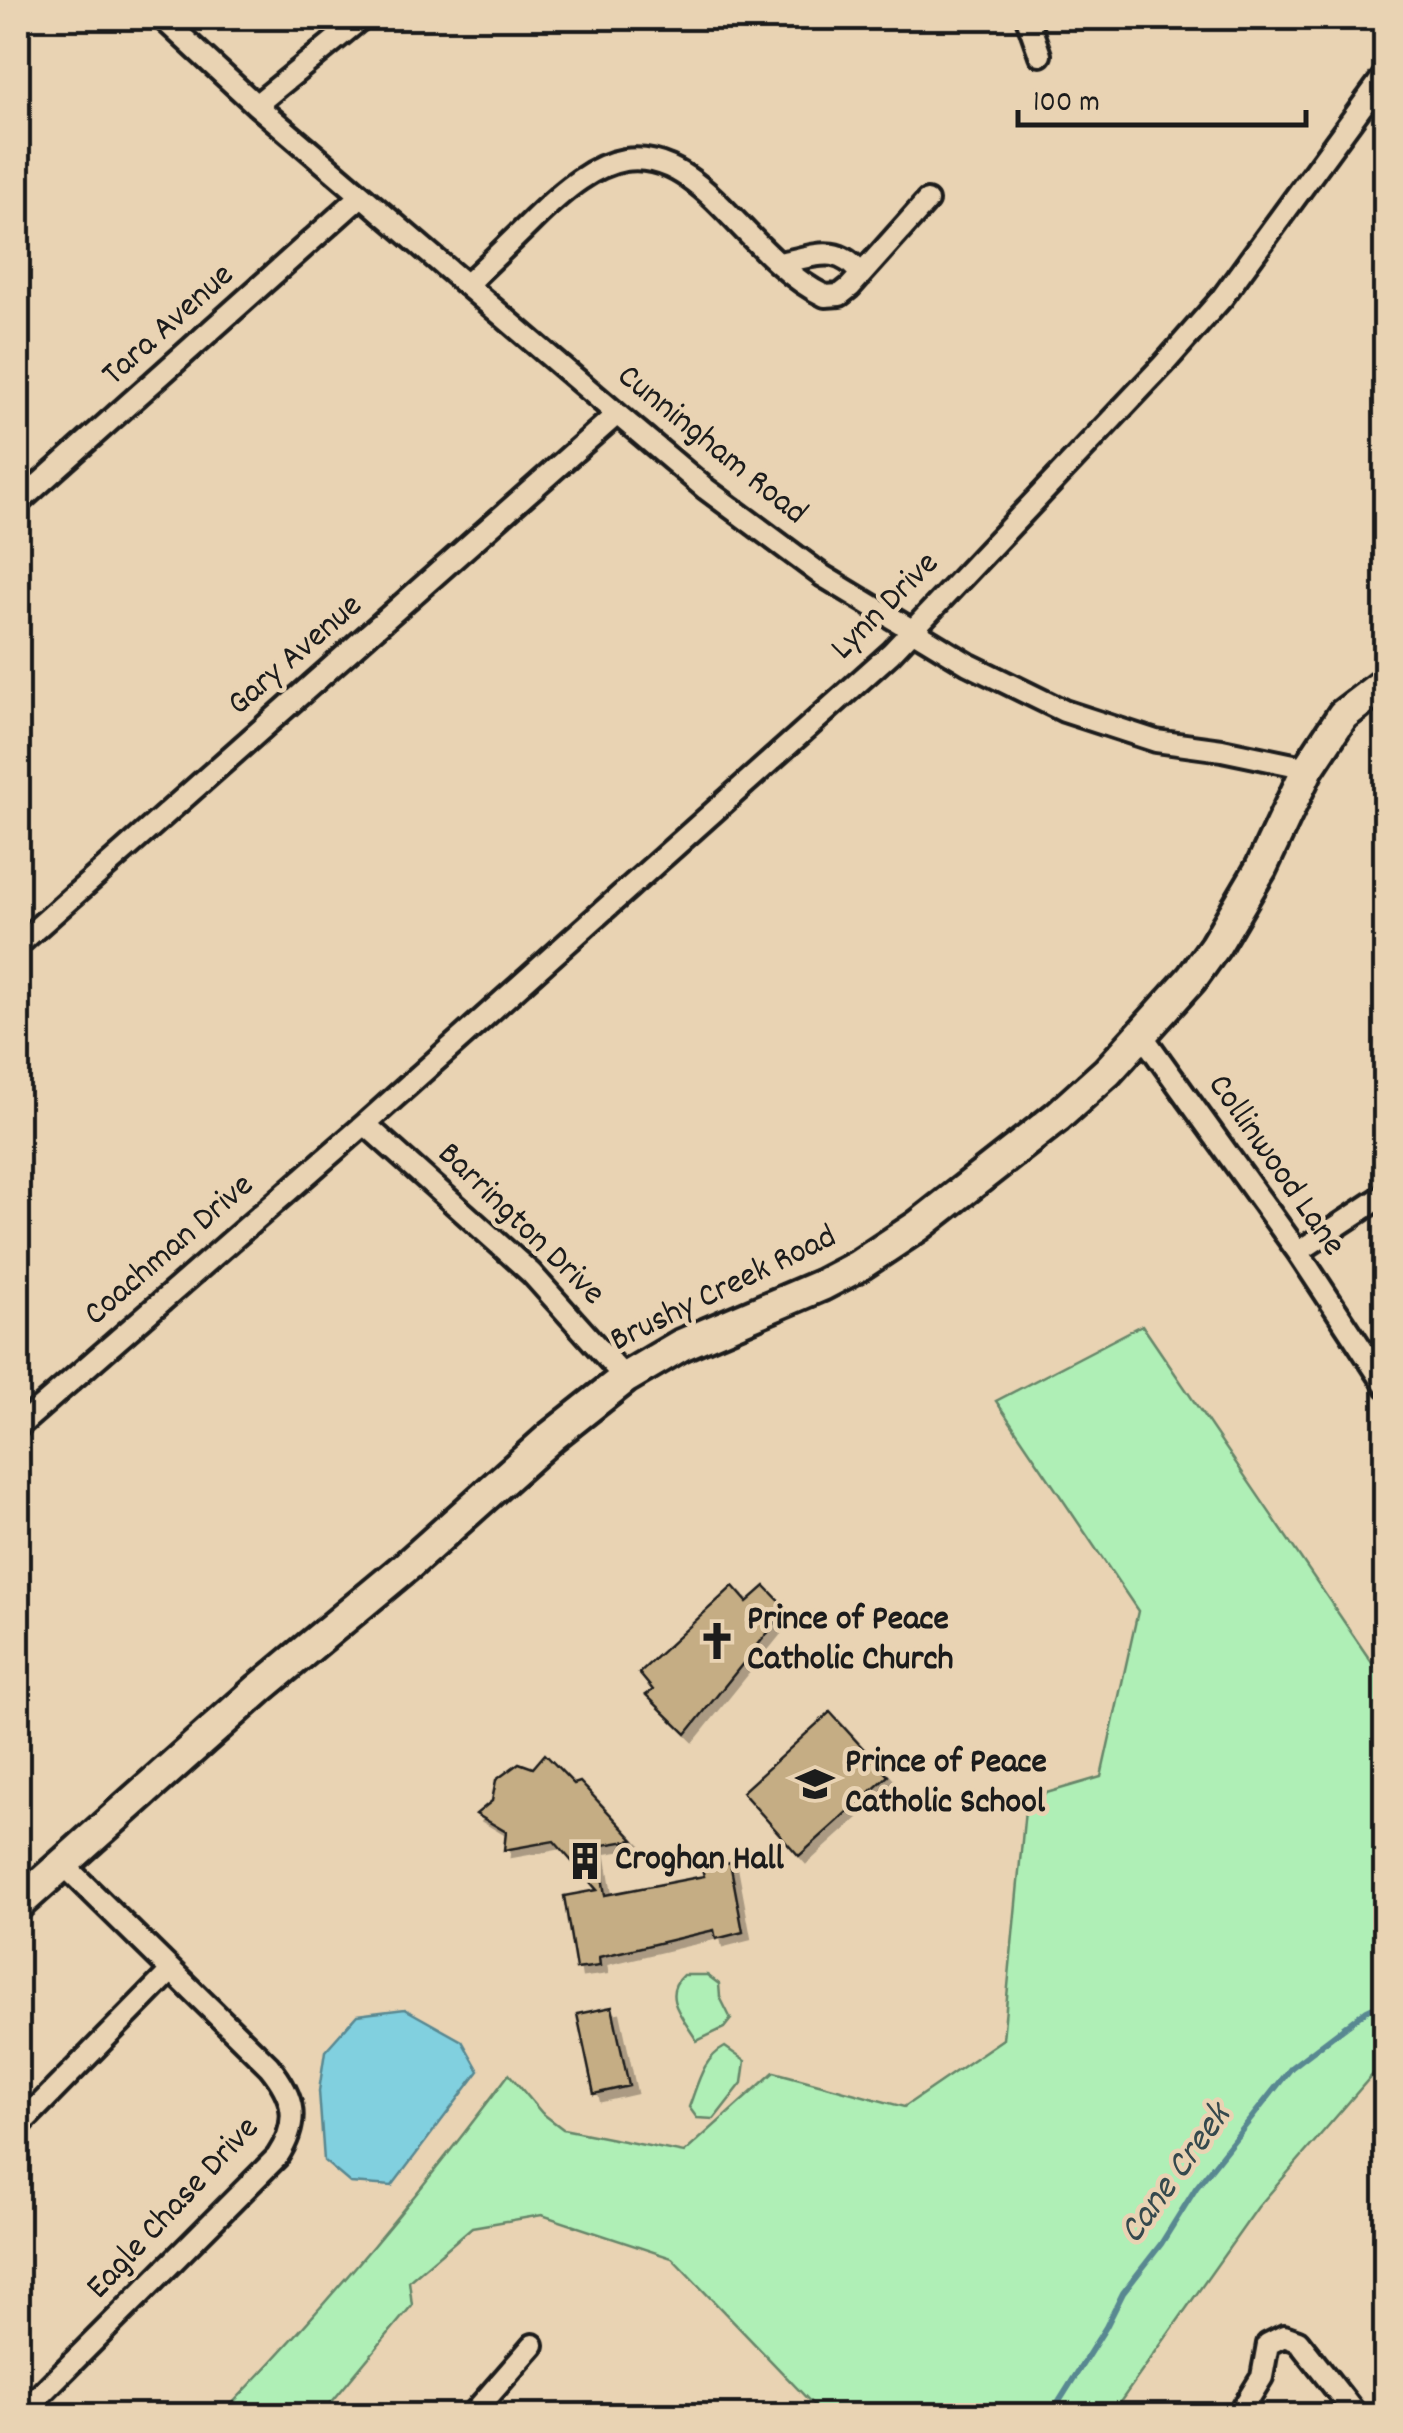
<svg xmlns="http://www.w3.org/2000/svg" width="1403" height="2433" font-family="Dekko,sans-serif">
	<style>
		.green { fill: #afefb6; stroke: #668669; stroke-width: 2.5 }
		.water { fill: #81d0df; stroke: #598891; stroke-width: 2.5 }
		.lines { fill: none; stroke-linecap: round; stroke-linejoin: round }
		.stream { stroke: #598891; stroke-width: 6 }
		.building { fill: #c5ad84; stroke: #1c1c1c; stroke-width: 2.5; filter: url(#shadow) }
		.street-casing { stroke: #1c1c1c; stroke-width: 28 }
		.secondary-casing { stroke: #1c1c1c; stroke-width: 38 }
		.street { stroke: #e9d3b3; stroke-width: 20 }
		.secondary { stroke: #e9d3b3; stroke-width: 30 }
		.labels { text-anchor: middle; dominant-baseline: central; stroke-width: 9; stroke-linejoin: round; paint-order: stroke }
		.street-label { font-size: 35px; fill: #1c1c1c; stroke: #e9d3b3 }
		.poi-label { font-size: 35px; font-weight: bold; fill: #1c1c1c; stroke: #e9d3b3; text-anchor: start }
		.water-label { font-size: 38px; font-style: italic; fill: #35494d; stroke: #e9d3b3 }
	</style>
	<defs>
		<filter id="shadow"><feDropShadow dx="7" dy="7" stdDeviation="0" flood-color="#0004"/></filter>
	</defs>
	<rect width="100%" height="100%" fill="#e9d3b3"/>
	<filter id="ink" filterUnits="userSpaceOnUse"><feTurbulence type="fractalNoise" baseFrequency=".01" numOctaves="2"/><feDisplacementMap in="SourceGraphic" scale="20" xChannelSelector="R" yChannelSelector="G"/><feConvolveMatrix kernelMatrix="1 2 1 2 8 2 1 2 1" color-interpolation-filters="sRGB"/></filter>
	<g filter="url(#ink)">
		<path class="green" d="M 1142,1325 L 1385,1682 L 1386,2059 L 1258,2207 L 1111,2415 L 823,2415 L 672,2258 L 542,2215 L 472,2227 L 409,2281 L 412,2305 L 321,2415 L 221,2415 C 325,2308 420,2193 509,2074 L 542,2113 L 563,2129 L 684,2153 L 774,2072 L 904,2107 L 1003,2039 L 1026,1799 L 1101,1777 L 1138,1611 L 996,1401 Z
			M 683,1975 L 707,1975 L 719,1984 L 720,1997 L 731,2019 L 724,2028 L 697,2041 C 684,2019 660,1996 683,1975 Z
			M 725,2047 L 745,2061 L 742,2083 L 714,2119 L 697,2118 L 689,2107 C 698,2084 702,2059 725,2047 Z"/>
		<path class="water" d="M 405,2009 L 462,2041 L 479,2071 L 392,2186 L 350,2183 L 324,2161 L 319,2091 L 325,2051 L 357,2015 Z"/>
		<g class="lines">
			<path class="stream" d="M 1050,2416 L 1106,2327 L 1123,2293 L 1161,2244 L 1196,2188 L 1292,2067 L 1367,2010 L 1386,2001"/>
		</g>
		<path class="building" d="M 733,1586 L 747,1602 L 765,1586 L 787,1609 L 686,1734 L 646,1695 L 653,1690 L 639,1673 Z
			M 830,1712 L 888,1776 L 799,1856 L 742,1792 Z
			M 545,1754 L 574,1784 L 580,1782 L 634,1840 L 597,1846 L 605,1895 L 704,1876 L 702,1869 L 730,1862 L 743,1932 L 716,1939 L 714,1930 L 599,1957 L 600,1966 L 576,1969 L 564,1896 L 597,1890 L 554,1841 L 504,1850 L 506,1832 L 476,1814 L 492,1801 L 496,1780 L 519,1763 L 533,1768 Z
			M 612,2007 L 629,2086 L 594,2094 L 577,2014 Z"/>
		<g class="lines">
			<g class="street-casing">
				<path id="street" d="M 162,18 L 256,105 L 617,414 L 706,489 L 823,576 L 968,664 L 1064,711 L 1156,741 L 1222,750 L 1308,768
					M 1027,18 L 1040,55
					M 256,105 L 362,18
					M 779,263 C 813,257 838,242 861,275
					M 467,284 C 489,263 511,242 533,220 C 599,155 647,130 721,206 C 752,237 784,276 825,296 L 840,295 L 850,287 L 927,201
					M 18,503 L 361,196
					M 18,945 L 617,414
					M 1142,1035 L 1298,1252 L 1386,1386
					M 365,1124 L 531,1273 L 625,1378
					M 1298,1252 L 1386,1194
					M 18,1427 L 365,1124 L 891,653 L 1163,365 L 1222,298 L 1386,73
					M 18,2127 L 171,1971
					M 19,2416 L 277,2157 C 300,2122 295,2098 269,2066 L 63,1864
					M 471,2416 L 533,2345
					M 1238,2416 L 1262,2377 L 1268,2344 L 1284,2336 L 1298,2341 L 1357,2416"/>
			</g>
			<g class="secondary-casing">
				<path id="secondary" d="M 18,1904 L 260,1688 L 408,1565 L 552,1436 L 625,1378 L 681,1345 L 822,1285 L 858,1266 L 918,1226 L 1057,1117 L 1108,1071 L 1192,978 L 1215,946 L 1261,868 L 1308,768 L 1343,715 L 1386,682"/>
			</g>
			<use href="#street" class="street"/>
			<use href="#secondary" class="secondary"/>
		</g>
	</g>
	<defs>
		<g id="church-bare" transform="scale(3)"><path d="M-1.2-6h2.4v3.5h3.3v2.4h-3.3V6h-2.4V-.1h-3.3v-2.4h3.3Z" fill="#1c1c1c" stroke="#e9d3b3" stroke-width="2.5" paint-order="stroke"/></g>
		<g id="school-bare" transform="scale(3)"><path d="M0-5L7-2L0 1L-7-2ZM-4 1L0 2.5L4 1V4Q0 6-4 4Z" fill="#1c1c1c" stroke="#e9d3b3" stroke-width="2.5" paint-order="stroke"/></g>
		<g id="building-bare" transform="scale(3)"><path d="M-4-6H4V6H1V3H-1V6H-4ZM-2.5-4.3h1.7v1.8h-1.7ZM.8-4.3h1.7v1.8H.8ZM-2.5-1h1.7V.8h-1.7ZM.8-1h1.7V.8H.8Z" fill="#1c1c1c" stroke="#e9d3b3" stroke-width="2.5" paint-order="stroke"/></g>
	</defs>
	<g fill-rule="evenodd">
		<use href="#church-bare" x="717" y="1641"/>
		<use href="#school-bare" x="815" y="1784"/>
		<use href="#building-bare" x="585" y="1861"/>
	</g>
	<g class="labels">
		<g class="street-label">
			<text transform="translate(169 326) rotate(-42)">Tara Avenue</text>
			<text transform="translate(711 446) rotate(39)">Cunningham Road</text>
			<text transform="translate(886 607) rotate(-45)">Lynn Drive</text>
			<text transform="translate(296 656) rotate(-41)">Gary Avenue</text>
			<text transform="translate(1275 1166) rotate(55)">Collinwood Lane</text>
			<text transform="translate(520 1225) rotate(44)">Barrington Drive</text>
			<text transform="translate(170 1251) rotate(-41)">Coachman Drive</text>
			<text transform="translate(724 1290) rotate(-26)">Brushy Creek Road</text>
			<text transform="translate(174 2209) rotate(-47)">Eagle Chase Drive</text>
		</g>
		<g class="poi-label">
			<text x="747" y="1621">Prince of Peace<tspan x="747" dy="40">Catholic Church</tspan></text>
			<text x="845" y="1764">Prince of Peace<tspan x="845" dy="40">Catholic School</tspan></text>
			<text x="615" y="1861">Croghan Hall</text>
		</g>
		<g class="water-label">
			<text transform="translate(1177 2175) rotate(-54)">Cane Creek</text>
		</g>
	</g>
	<rect width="1403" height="2433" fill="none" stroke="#e9d3b3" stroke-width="60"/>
	<rect x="30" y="30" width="1343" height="2373" fill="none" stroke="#1c1c1c" stroke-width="4" filter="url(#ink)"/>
	<path d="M1018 110v15h288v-15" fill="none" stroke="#1c1c1c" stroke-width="5"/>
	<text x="1033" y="110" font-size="30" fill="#1c1c1c" stroke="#e9d3b3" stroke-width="8" paint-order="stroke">100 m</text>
</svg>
